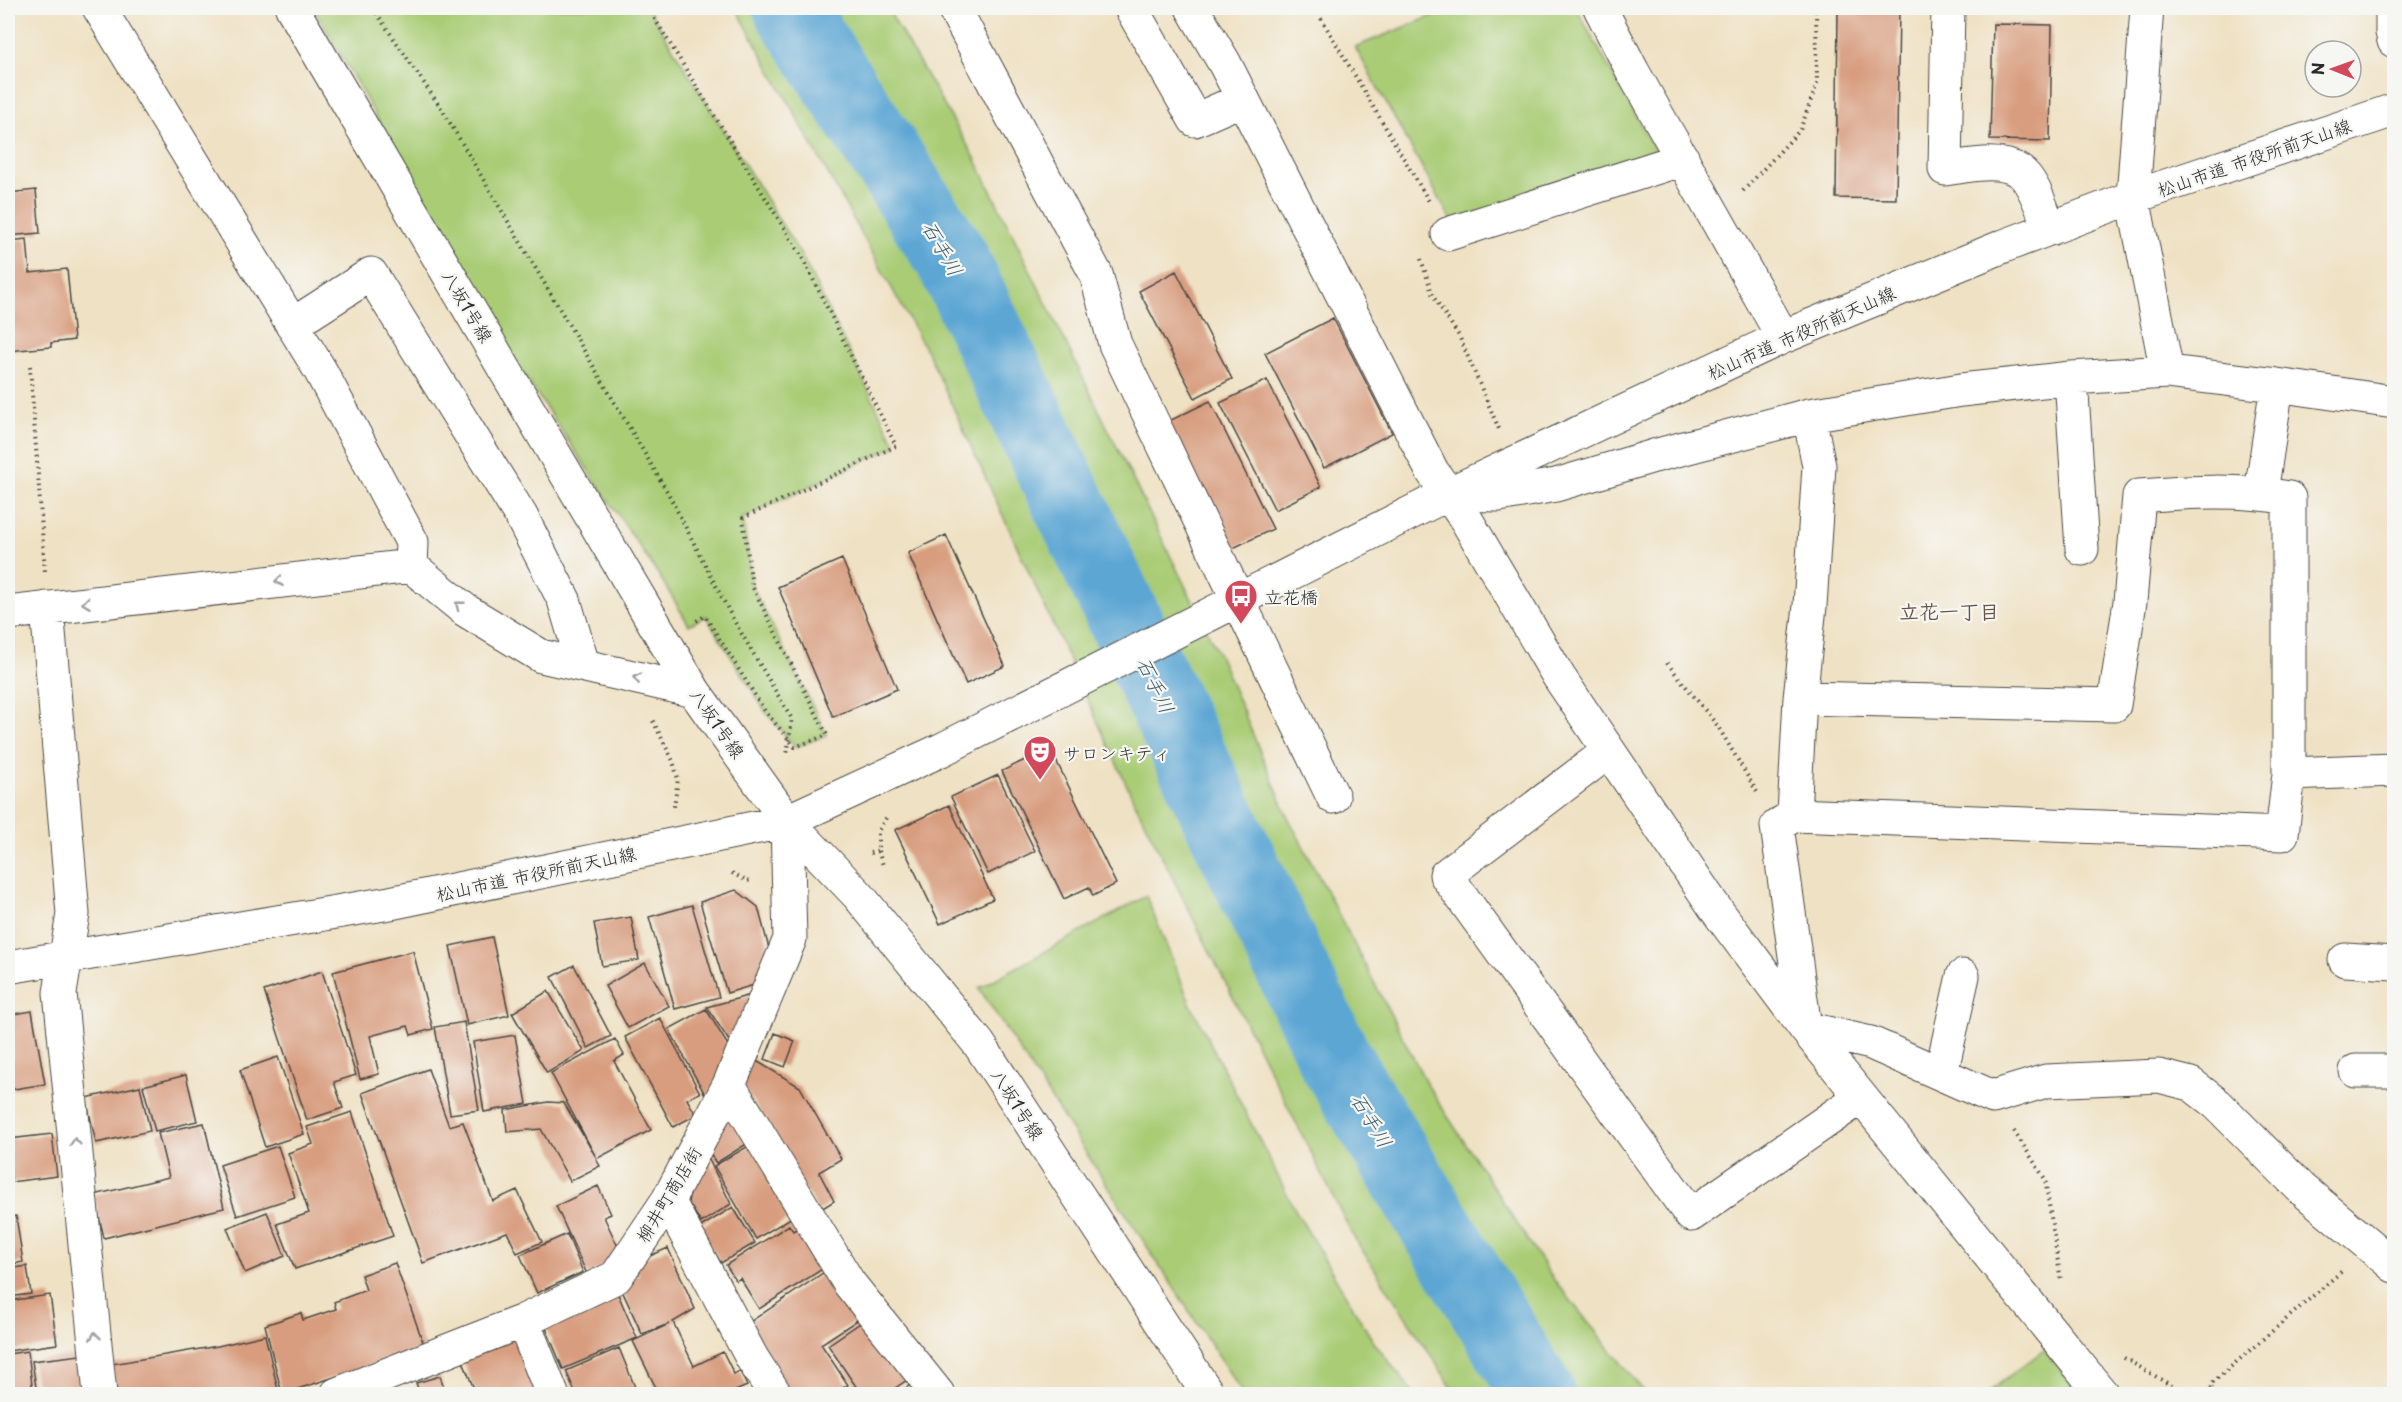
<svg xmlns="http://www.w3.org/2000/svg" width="2402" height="1402" font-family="'Playpen Sans','Klee One',sans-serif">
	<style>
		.green { fill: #a9cc74; stroke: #6a7c50; stroke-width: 1.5 }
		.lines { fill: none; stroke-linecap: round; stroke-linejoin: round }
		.river { stroke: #5ca6d4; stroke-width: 74 }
		.building { fill: #d89d7f }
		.minor-casing { stroke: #484642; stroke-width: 35 }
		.path { stroke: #484642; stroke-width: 4; stroke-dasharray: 1.5 4.5; stroke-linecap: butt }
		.minor { stroke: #fff; stroke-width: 33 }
		.oneway { stroke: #a0a0a0 }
		.labels { text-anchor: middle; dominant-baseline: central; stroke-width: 4.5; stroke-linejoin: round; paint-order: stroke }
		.street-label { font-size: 18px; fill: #2b2b2b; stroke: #f6f6f2 }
		.poi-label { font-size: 18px; fill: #2b2b2b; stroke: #f6f6f2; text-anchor: start }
		.water-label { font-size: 20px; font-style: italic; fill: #3f5c6f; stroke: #f6f6f2 }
		.neighbourhood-label { font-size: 20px; font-weight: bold; fill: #685348; stroke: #f6f6f2 }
	</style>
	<rect width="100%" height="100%" fill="#f6f6f2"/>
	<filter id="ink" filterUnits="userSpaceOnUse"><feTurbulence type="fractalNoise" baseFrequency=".0167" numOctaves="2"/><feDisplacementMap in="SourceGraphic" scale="12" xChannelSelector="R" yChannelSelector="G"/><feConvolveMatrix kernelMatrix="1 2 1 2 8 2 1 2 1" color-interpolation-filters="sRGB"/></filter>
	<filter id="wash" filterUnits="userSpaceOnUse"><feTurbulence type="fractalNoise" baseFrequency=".008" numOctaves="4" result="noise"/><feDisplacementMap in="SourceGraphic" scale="24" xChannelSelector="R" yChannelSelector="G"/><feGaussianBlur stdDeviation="1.35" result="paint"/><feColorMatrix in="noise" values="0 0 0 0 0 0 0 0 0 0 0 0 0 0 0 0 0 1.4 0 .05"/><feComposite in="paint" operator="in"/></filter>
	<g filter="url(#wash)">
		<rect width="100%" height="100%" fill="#efe1c3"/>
		<path class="green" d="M 314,8 L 648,8 L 802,257 L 896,446 L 743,518 L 752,586 L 827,735 L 795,747 L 765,711 L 706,616 L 689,625 L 660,577 L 522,372 Z
			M 736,8 L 887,8 L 975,158 L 1220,657 L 1288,817 L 1428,1086 L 1551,1276 L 1646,1394 L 1456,1394 L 1353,1236 L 1134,801 L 930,357 Z
			M 1453,8 L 1576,8 L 1658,156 L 1452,221 L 1355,47 Z
			M 1146,896 L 1191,1005 L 1294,1208 L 1373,1341 L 1414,1394 L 1243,1394 L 979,988 Z
			M 2044,1350 L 2079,1394 L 1986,1394 Z"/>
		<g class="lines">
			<path class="river" d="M 790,8 L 951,257 L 1336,1061 L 1538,1394"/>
		</g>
		<g id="blocks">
			<path class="building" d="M 1838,8 L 1899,8 L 1896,199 L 1836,198 Z
				M 1993,24 L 2052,25 L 2050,141 L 1990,140 Z
				M 36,190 L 40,233 L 8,236 L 8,193 Z
				M 27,239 L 30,273 L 67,269 L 74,340 L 51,343 L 51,347 L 8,351 L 8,275 L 12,275 L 9,241 Z
				M 1176,271 L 1232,379 L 1195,398 L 1139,291 Z
				M 1333,318 L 1392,433 L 1324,468 L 1265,353 Z
				M 1267,380 L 1321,487 L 1275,510 L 1220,403 Z
				M 1210,401 L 1273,529 L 1227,551 L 1165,423 Z
				M 946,535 L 1005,666 L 966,684 L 908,553 Z
				M 842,559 L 897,689 L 833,717 L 778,587 Z
				M 1050,748 L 1116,884 L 1093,896 L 1089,887 L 1064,899 L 1002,771 Z
				M 998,775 L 1035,851 L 988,874 L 951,797 Z
				M 949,805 L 993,899 L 940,924 L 895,830 Z
				M 736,890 L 758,907 L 772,960 L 764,982 L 727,993 L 700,902 Z
				M 692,905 L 719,997 L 675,1009 L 649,917 Z
				M 631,917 L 639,960 L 602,966 L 594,923 Z
				M 492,937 L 509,1015 L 467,1025 L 450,946 Z
				M 413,951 L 433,1029 L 411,1035 L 408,1026 L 370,1036 L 379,1074 L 360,1079 L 333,972 Z
				M 645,963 L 669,1006 L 628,1028 L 605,986 Z
				M 574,965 L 611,1036 L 588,1048 L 552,977 Z
				M 322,971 L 356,1075 L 334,1082 L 343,1108 L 307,1120 L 264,991 Z
				M 548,991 L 584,1051 L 547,1073 L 512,1013 Z
				M 758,993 L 733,1047 L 707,1007 Z
				M 706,1009 L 732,1052 L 707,1098 L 669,1029 Z
				M 32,1011 L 45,1084 L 8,1090 L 8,1015 Z
				M 660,1018 L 700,1093 L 687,1099 L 696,1115 L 673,1127 L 625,1037 Z
				M 464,1022 L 479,1110 L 450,1114 L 435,1027 Z
				M 775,1033 L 795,1041 L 785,1067 L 765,1059 Z
				M 515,1035 L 527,1104 L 484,1112 L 473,1042 Z
				M 615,1039 L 624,1055 L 614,1061 L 651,1130 L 596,1159 L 600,1166 L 570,1181 L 541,1129 L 507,1132 L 505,1110 L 548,1102 L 564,1103 L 596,1157 L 551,1073 Z
				M 748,1056 L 800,1087 L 841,1159 L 819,1172 L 834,1201 L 818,1211 L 740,1080 Z
				M 278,1057 L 304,1134 L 265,1147 L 240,1070 Z
				M 428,1069 L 449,1126 L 463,1122 L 493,1201 L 517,1190 L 542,1242 L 517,1253 L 507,1232 L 423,1263 L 362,1093 Z
				M 186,1075 L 197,1121 L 155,1131 L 143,1086 Z
				M 140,1086 L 150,1131 L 96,1143 L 86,1098 Z
				M 732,1106 L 753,1140 L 716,1163 L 704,1145 Z
				M 352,1112 L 393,1236 L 295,1269 L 277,1224 L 309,1213 L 288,1153 L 313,1144 L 307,1127 Z
				M 204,1123 L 224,1208 L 104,1238 L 94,1195 L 169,1177 L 158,1133 Z
				M 52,1134 L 57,1176 L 11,1182 L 8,1154 L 8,1151 L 11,1151 L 9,1139 Z
				M 757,1141 L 799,1213 L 756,1239 L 714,1166 Z
				M 278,1146 L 295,1197 L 237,1216 L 220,1165 Z
				M 705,1152 L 731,1204 L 701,1223 L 688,1202 L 693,1174 Z
				M 598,1186 L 611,1214 L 604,1217 L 620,1251 L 618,1260 L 587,1274 L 556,1206 Z
				M 733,1207 L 755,1243 L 721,1263 L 699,1228 Z
				M 267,1212 L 285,1256 L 245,1273 L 227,1228 Z
				M 16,1216 L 23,1262 L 8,1265 L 8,1217 Z
				M 807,1223 L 832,1263 L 759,1309 L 740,1278 L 736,1281 L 726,1265 L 789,1225 L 793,1231 Z
				M 567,1234 L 583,1272 L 537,1293 L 520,1255 Z
				M 668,1248 L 695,1309 L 673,1322 L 694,1366 L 723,1352 L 734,1374 L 740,1371 L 747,1386 L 728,1394 L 659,1394 L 633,1341 L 669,1324 L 642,1334 L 619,1284 L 639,1274 L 634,1263 Z
				M 395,1263 L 425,1348 L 282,1394 L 265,1325 L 301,1313 L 303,1320 L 336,1309 L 334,1302 L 366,1290 L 361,1275 Z
				M 27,1266 L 31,1294 L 8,1297 L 8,1269 Z
				M 826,1271 L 865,1315 L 821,1344 L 848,1385 L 833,1394 L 789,1394 L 744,1326 Z
				M 614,1285 L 637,1338 L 563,1369 L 543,1321 Z
				M 50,1295 L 57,1344 L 8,1351 L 8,1301 Z
				M 869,1317 L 910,1378 L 886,1394 L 861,1394 L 828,1345 Z
				M 512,1334 L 545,1394 L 476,1394 L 460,1354 Z
				M 265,1335 L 279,1394 L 116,1394 L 112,1364 L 218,1346 Z
				M 619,1348 L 637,1392 L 632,1394 L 576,1394 L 566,1371 Z
				M 28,1351 L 33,1394 L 8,1394 L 8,1354 Z
				M 80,1355 L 84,1394 L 37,1394 L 32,1361 Z
				M 440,1376 L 446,1394 L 420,1394 L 416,1383 Z
				M 918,1380 L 928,1394 L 896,1394 Z"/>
		</g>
	</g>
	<g filter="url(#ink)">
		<use href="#blocks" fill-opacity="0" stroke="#484642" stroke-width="1.5"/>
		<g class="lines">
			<g class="minor-casing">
				<path id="minor" d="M 99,8 L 320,370 L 412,542 L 411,566
					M 292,8 L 694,691 L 787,821 L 858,895 L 979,1044 L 1208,1394
					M 954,8 L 1096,274 L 1115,344 L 1333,797
					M 1131,8 L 1195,120 L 1243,99
					M 1192,8 L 1225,64 L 1432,471 L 1467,521 L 1559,677 L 1715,908 L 1805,1028 L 2102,1394
					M 1600,8 L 1633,72 L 1783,337
					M 1948,8 L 1945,169 C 1968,166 1999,158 2019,171 C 2034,180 2043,213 2050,229
					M 2147,8 L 2133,197 L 2167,372
					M 2392,8 L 2392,32 L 2394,41
					M 1448,234 L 1683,159
					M 292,325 L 371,274 L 521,516 L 564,600 L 583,665
					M 2071,378 L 2082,549
					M 2261,493 L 2277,385
					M 1455,494 L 1499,495 L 1556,485 L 1654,456 L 1809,415 L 1961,390 L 2071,378 L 2167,372 L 2277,385 L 2394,402
					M 47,608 L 73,914 L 60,993 L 100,1394
					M 8,613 L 411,566 L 465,610 L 541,656 L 694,691
					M 1800,698 L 2114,705 L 2130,602 L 2139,496 C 2190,492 2239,489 2289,498 L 2289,774 L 2282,834 L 1794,815 L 1777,826 L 1805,1028 L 1871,1043 L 1993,1097 L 2046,1081 L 2159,1076 L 2191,1084 L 2217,1104 L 2302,1189 L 2394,1266
					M 1608,752 L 1446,875 L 1691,1215 L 1861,1097
					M 2289,774 L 2394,770
					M 1794,815 L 1800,698 L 1810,606 L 1819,466 L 1809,415
					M 2345,960 L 2394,963
					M 8,967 L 390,903 L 787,821 L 941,750 L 1448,494 L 1783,337 L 2004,246 L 2133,197 L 2394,110
					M 2356,1071 L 2394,1071
					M 1941,1074 L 1963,976
					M 729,1085 L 849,1283 L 938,1394
					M 668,1200 L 752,1358 L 775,1394
					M 523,1321 L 552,1394
					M 337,1394 L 523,1321 L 616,1277 L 668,1200 L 729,1085 L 790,939 L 787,821"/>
			</g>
			<path class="path" d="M 373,8 L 443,111 L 668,493 L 733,619 L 792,719 L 787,755
				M 648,8 L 802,257 L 896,446 L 743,518 L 752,586 L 827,735 L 795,747 L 765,711 L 705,616 L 696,621
				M 1315,8 L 1430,203
				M 1743,191 L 1800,130 L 1817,84 L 1816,8
				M 1421,259 L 1433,296 L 1459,336 L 1499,429
				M 30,366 L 45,571
				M 1667,663 L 1717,725 L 1757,792
				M 653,721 L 673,761 L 678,779 L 674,807
				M 878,851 L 883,865
				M 870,853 L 878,851 L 878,831 L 886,818
				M 732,873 L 747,881 L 752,880
				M 2014,1131 L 2045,1179 L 2061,1281
				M 2124,1358 L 2186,1394
				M 2211,1394 L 2212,1383 L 2342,1271"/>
			<use href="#minor" class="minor"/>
		</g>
		<defs><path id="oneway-chevron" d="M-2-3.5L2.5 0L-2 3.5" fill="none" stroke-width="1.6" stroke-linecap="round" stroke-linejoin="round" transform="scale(1.5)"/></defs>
		<g class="oneway">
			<use href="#oneway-chevron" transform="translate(279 581) rotate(173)"/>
			<use href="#oneway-chevron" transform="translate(86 603) rotate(173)"/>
			<use href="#oneway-chevron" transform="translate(459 605) rotate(-142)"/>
			<use href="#oneway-chevron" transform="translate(637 678) rotate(-167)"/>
			<use href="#oneway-chevron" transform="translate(75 1142) rotate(-96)"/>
			<use href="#oneway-chevron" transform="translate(95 1336) rotate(-96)"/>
		</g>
	</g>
	<defs>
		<g id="bus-pin" transform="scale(1.725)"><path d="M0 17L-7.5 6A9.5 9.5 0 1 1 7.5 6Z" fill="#d1495b" stroke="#f6f6f2"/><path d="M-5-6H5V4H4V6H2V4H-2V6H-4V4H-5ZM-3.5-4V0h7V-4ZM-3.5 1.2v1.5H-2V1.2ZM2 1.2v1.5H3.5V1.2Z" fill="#fff"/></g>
		<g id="theatre-pin" transform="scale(1.725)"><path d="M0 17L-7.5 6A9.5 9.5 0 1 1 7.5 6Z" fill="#d1495b" stroke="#f6f6f2"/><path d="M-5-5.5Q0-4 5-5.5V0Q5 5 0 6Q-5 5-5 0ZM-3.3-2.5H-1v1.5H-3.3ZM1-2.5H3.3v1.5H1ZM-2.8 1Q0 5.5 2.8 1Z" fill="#fff"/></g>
	</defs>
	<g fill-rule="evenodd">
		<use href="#bus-pin" x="1241" y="596"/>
		<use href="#theatre-pin" x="1040" y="752"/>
	</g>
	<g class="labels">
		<g class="street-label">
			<text transform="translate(2254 157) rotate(-19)">松山市道 市役所前天山線</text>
			<text transform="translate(468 306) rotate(59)">八坂1号線</text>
			<text transform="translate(1801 332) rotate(-24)">松山市道 市役所前天山線</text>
			<text transform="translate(718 723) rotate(55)">八坂1号線</text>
			<text transform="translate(536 873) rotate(-12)">松山市道 市役所前天山線</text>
			<text transform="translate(1018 1104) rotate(57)">八坂1号線</text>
			<text transform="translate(668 1194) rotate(-59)">柳井町商店街</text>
		</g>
		<g class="poi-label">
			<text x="1264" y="596">立花橋</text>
			<text x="1063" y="752">サロンキティ</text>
		</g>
		<g class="water-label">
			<text transform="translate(943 248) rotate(60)">石手川</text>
			<text transform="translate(1156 685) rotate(64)">石手川</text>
			<text transform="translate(1372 1120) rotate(59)">石手川</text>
		</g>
		<g class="neighbourhood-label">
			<text x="1949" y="611">立花一丁目</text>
		</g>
	</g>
	<rect width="2402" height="1402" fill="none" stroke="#f6f6f2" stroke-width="30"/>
	<g transform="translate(2333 69) rotate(271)"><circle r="28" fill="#f6f6f2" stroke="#a5a5a2" stroke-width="1.5"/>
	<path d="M0-4.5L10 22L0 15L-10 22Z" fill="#d1495b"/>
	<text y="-9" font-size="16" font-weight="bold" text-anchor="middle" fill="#2b2b2b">N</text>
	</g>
</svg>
